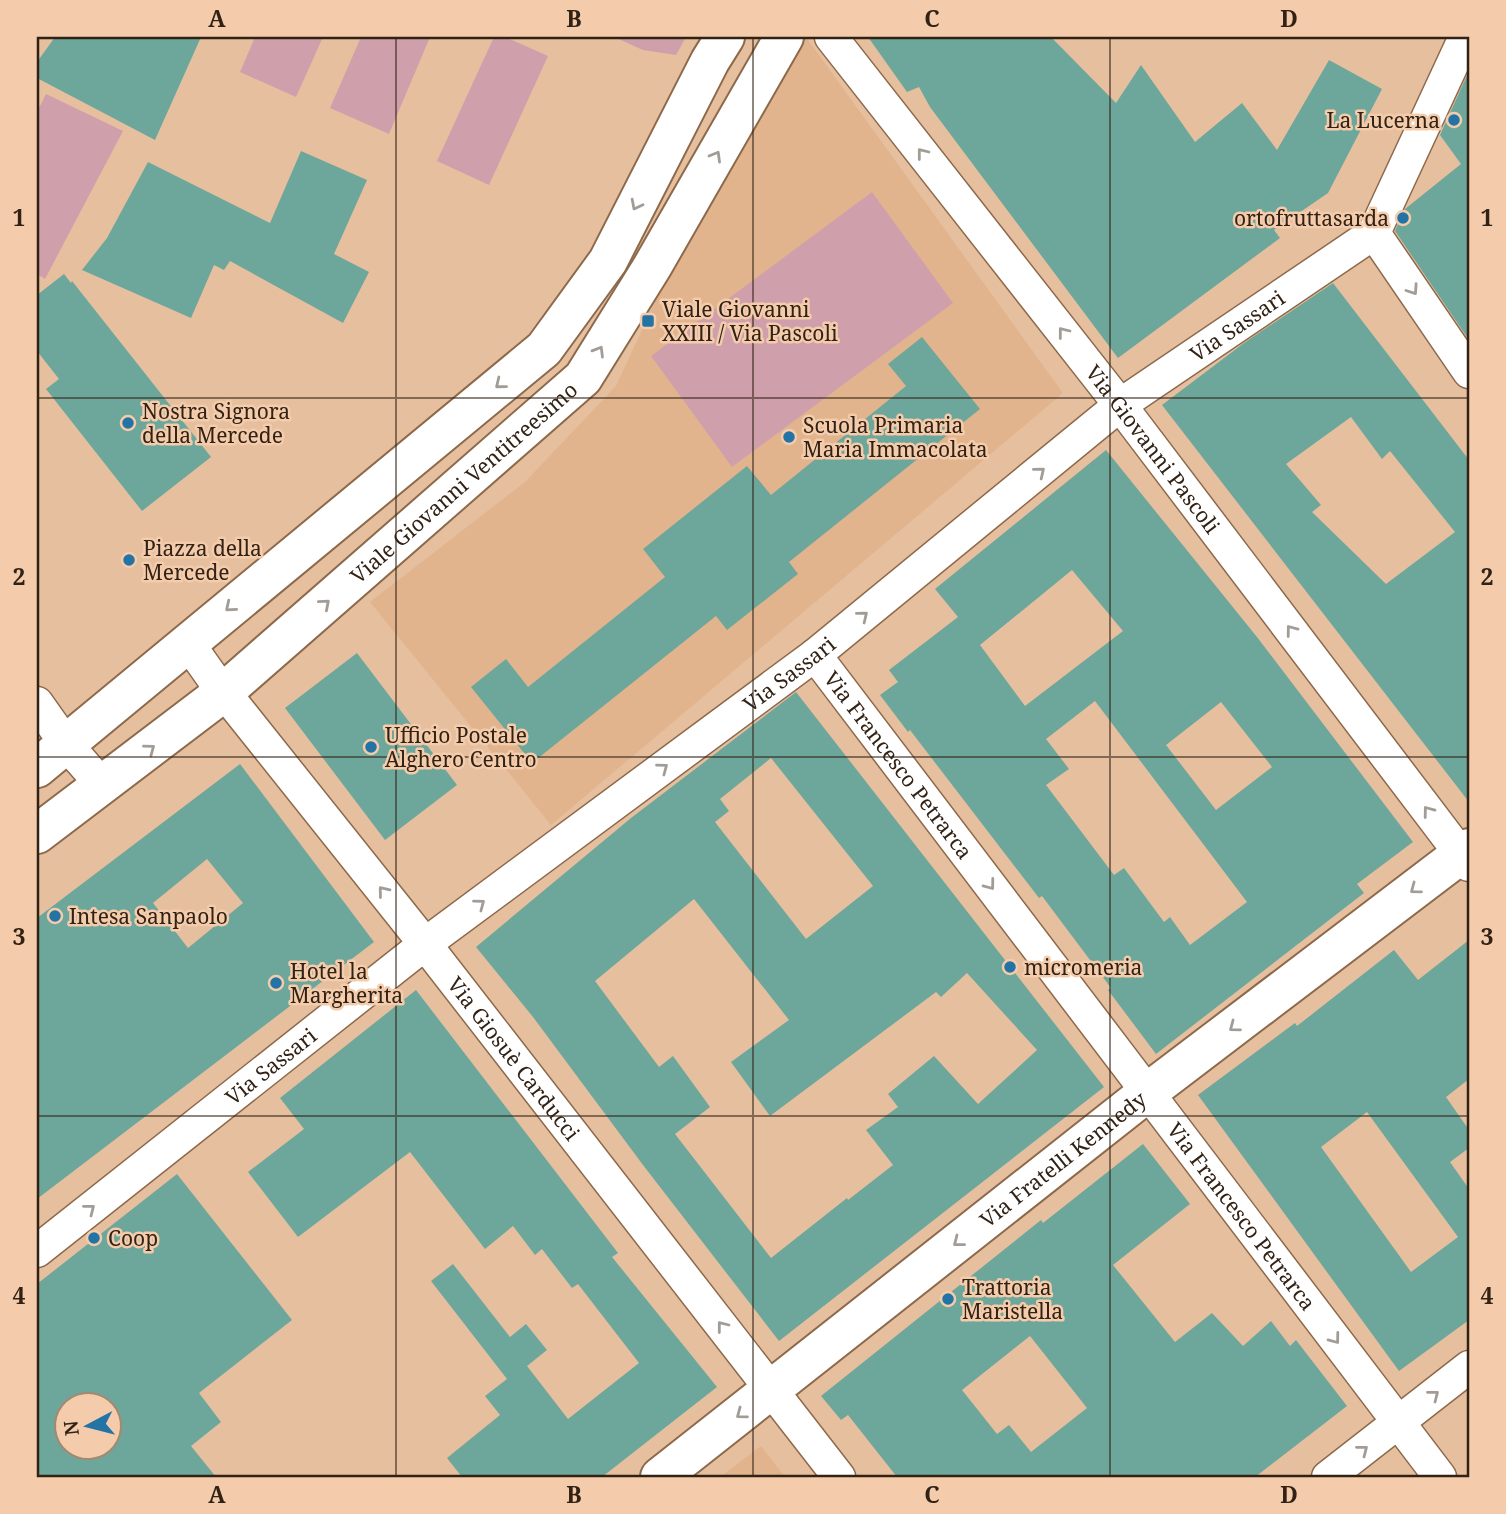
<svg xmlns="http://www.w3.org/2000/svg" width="1506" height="1514" font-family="'Noto Serif',serif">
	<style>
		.built { fill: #e1b48e }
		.park { fill: #cfa0ac }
		.building { fill: #6da79c; fill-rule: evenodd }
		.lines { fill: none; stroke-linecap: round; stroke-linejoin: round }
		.minor-casing { stroke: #8d694b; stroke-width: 35 }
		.tertiary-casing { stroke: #8d694b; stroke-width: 42 }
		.secondary-casing { stroke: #8d694b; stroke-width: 42 }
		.minor { stroke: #fff; stroke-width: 32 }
		.tertiary { stroke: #fff; stroke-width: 38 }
		.secondary { stroke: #fff; stroke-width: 38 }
		.oneway { stroke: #a29c96 }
		.grid { fill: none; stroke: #312215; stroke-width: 2; stroke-opacity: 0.55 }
		.poi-dot { fill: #2373a5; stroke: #f4ccab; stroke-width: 2.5 }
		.labels { text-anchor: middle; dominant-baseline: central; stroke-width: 5; stroke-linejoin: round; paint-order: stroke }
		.poi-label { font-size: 21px; fill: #312215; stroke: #f4ccab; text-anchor: start }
		.street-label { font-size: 21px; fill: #312215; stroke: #f4ccab }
		.neatline { fill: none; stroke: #312215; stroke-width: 2.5 }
		.grid-label { font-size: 23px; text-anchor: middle; font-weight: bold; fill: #312215 }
	</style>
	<rect width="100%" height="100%" fill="#e6bf9e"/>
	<path class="built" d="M 806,37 L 1063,393 L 551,825 L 370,602 L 525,482 L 616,386 L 655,302 Z
		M 761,1446 L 785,1477 L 720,1477 Z"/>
	<path class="park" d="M 255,37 L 323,37 L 296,97 L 240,72 Z
		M 361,37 L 430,37 L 389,134 L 330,108 Z
		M 494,37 L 505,37 L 548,56 L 489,185 L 437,161 Z
		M 614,37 L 686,37 L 676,55 L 643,50 Z
		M 46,94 L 123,131 L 45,279 L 37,274 L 37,112 Z
		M 872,192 L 953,303 L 732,467 L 651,356 Z"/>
	<path class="building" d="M 55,37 L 201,37 L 155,140 L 37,78 L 37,62 Z
		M 868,37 L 1051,37 L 1116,103 L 1141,65 L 1195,142 L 1242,103 L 1277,150 L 1329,60 L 1382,89 L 1328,193 L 1274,230 L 1280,238 L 1118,358 L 930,107 L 919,87 L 907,92 Z
		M 1469,71 L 1469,340 L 1395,231 L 1405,209 L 1461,164 L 1440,135 Z
		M 301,151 L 367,180 L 334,254 L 369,272 L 343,323 L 230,261 L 224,270 L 214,265 L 191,318 L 82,270 L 107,238 L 148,162 L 270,223 Z
		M 64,274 L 71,283 L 72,281 L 211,457 L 142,511 L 46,389 L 59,379 L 37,351 L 37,295 Z
		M 1333,283 L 1469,460 L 1469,802 L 1162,405 L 1244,343 ZM 1351,417 L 1382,459 L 1390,451 L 1455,532 L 1386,584 L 1312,512 L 1321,505 L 1286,464 Z
		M 922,337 L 980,409 L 789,562 L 798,574 L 727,630 L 716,616 L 532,763 L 471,687 L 506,659 L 528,687 L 665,577 L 643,549 L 747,466 L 771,495 L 906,386 L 888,364 Z
		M 1106,450 L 1257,637 L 1413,842 L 1357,884 L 1364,893 L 1156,1054 L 1108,990 L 1111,988 L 1042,896 L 1039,898 L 910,730 L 908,732 L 880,695 L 898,682 L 889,670 L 958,617 L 935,589 ZM 1072,570 L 1123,631 L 1025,706 L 980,645 ZM 1095,701 L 1247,902 L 1190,945 L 1170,917 L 1164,922 L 1124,868 L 1114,875 L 1046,785 L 1069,769 L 1046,739 ZM 1221,702 L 1272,767 L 1216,810 L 1166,745 Z
		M 357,653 L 457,785 L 385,840 L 285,708 Z
		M 796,692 L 1104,1087 L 779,1341 L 643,1165 L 533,1017 L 476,947 L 631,818 ZM 771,758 L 873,886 L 806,939 L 715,822 L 729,811 L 720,799 ZM 694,899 L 789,1020 L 731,1062 L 770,1116 L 936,992 L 941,997 L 967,973 L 1037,1050 L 978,1104 L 934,1056 L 888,1094 L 898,1107 L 866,1130 L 893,1165 L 848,1200 L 847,1198 L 771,1258 L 675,1134 L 710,1107 L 673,1056 L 659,1067 L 595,981 Z
		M 240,764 L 374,942 L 37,1199 L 37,918 ZM 207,859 L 243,903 L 188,948 L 153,903 Z
		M 1469,940 L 1469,1079 L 1446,1097 L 1469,1130 L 1469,1148 L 1450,1162 L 1469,1189 L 1469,1320 L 1399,1371 L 1198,1095 L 1295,1023 L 1297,1026 L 1394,950 L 1418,980 ZM 1367,1112 L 1458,1237 L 1411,1272 L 1321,1147 Z
		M 416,990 L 618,1253 L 612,1257 L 717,1387 L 602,1477 L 462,1477 L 447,1458 L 500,1415 L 485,1396 L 507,1379 L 431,1281 L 453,1264 L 510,1337 L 526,1324 L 547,1350 L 527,1366 L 568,1419 L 639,1363 L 578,1284 L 572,1288 L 542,1249 L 535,1255 L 513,1226 L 485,1249 L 410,1152 L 298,1237 L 248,1172 L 304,1129 L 280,1098 Z
		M 1143,1144 L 1190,1204 L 1113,1265 L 1175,1342 L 1212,1313 L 1243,1346 L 1271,1321 L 1290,1346 L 1296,1340 L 1347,1406 L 1255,1477 L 897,1477 L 848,1415 L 841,1420 L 821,1396 L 1041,1220 L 1043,1223 ZM 1030,1336 L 1087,1408 L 1031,1452 L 1009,1425 L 997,1434 L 962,1390 Z
		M 177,1174 L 292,1320 L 199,1393 L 221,1422 L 191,1446 L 216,1477 L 37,1477 L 37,1284 ZM 66,1405 L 108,1405 L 108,1447 L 66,1447 Z"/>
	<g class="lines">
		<g class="minor-casing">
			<g id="minor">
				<path id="s1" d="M 831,37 L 1120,405 L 1469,865"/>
				<path d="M 1374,233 L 1469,372"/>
				<path id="s2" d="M 188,643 L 212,677 L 425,944 L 839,1477"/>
				<path id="s3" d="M 815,655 L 1440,1477"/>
				<path d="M 37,703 L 66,744 L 102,785"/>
				<path id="s4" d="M 37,1251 L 425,944 L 815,655 L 1120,405 L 1374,233 L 1465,37"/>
				<path d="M 1328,1477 L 1469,1367"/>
			</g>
		</g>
		<g class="tertiary-casing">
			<g id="tertiary">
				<path id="s5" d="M 660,1477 L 1148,1092 L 1469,848"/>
			</g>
		</g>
		<g class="secondary-casing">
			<g id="secondary">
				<path d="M 37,768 L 544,349 L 608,261 L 710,61 L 725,37"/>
				<path id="s6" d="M 37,834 L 224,692 L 583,378 L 652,267 L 784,37"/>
			</g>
		</g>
		<use href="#minor" class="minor"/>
		<use href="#tertiary" class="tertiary"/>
		<use href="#secondary" class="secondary"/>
	</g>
	<defs><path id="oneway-chevron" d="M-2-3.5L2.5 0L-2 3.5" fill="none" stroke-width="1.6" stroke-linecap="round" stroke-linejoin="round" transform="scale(1.75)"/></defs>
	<g class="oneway">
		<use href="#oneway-chevron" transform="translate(922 153) rotate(-128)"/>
		<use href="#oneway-chevron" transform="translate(716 156) rotate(-60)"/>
		<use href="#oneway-chevron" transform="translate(636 205) rotate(117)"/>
		<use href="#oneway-chevron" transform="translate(1413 290) rotate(56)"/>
		<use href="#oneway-chevron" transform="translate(1063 332) rotate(-128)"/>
		<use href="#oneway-chevron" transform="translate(599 351) rotate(-59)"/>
		<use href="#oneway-chevron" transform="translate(500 384) rotate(141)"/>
		<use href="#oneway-chevron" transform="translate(1040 472) rotate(-39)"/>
		<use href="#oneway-chevron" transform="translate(325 604) rotate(-41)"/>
		<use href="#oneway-chevron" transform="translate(230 607) rotate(140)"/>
		<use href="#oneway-chevron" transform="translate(863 616) rotate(-39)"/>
		<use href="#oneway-chevron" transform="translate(1291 630) rotate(-127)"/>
		<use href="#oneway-chevron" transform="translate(150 749) rotate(-37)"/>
		<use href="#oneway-chevron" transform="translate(663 768) rotate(-37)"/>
		<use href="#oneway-chevron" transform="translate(1428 811) rotate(-127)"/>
		<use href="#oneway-chevron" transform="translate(990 885) rotate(53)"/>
		<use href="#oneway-chevron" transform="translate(1415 889) rotate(143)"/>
		<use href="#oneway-chevron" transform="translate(383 891) rotate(-129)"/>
		<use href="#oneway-chevron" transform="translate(480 904) rotate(-37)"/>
		<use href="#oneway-chevron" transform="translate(1234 1027) rotate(143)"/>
		<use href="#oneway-chevron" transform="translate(90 1209) rotate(-38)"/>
		<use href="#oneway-chevron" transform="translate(958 1242) rotate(142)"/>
		<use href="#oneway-chevron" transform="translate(722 1326) rotate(-128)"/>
		<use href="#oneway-chevron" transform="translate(1335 1339) rotate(53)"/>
		<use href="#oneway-chevron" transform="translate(1434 1395) rotate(-38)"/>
		<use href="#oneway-chevron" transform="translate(741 1414) rotate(143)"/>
		<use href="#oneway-chevron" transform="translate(1363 1450) rotate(-38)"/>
	</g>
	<path class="grid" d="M 396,37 L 396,1477M 753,37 L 753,1477M 1110,37 L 1110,1477M 37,398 L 1469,398M 37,757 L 1469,757M 37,1116 L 1469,1116"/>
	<g class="poi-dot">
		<circle cx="1454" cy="120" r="7"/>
		<circle cx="1403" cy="218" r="7"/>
		<rect x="641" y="314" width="14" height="14" rx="3.5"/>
		<circle cx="128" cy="423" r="7"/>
		<circle cx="789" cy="437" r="7"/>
		<circle cx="129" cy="560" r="7"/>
		<circle cx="371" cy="747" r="7"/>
		<circle cx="55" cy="916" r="7"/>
		<circle cx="1010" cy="967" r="7"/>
		<circle cx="276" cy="983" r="7"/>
		<circle cx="94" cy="1238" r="7"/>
		<circle cx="948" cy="1299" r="7"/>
	</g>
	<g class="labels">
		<g class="poi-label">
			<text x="1440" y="120" text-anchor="end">La Lucerna</text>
			<text x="1389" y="218" text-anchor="end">ortofruttasarda</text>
			<text x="662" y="309">Viale Giovanni<tspan x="662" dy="24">XXIII / Via Pascoli</tspan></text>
			<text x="142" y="411">Nostra Signora<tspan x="142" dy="24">della Mercede</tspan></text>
			<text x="803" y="425">Scuola Primaria<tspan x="803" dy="24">Maria Immacolata</tspan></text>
			<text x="143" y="548">Piazza della<tspan x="143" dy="24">Mercede</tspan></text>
			<text x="385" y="735">Ufficio Postale<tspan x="385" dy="24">Alghero Centro</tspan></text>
			<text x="69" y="916">Intesa Sanpaolo</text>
			<text x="1024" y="967">micromeria</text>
			<text x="290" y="971">Hotel la<tspan x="290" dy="24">Margherita</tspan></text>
			<text x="108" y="1238">Coop</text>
			<text x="962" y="1287">Trattoria<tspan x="962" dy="24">Maristella</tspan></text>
		</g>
		<g class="street-label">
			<text stroke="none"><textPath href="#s4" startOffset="1516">Via Sassari</textPath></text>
			<text stroke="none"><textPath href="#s1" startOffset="523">Via Giovanni Pascoli</textPath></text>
			<text stroke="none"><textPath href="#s6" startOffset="553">Viale Giovanni Ventitreesimo</textPath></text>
			<text stroke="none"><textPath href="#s4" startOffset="948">Via Sassari</textPath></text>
			<text stroke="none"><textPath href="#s3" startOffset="138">Via Francesco Petrarca</textPath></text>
			<text stroke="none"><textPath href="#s2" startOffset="528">Via Giosuè Carducci</textPath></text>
			<text stroke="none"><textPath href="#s4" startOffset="298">Via Sassari</textPath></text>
			<text stroke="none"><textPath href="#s5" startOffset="513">Via Fratelli Kennedy</textPath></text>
			<text stroke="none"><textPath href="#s3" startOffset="705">Via Francesco Petrarca</textPath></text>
		</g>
	</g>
	<rect width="1506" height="1514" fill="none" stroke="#f4ccab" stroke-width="77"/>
	<g transform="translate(88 1426) rotate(263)"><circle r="33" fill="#f4ccab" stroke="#a6886f" stroke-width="2"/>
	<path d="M0-5L12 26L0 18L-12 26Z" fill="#2373a5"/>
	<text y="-10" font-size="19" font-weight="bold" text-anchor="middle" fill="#312215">N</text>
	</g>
	<rect x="38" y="38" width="1430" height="1438" class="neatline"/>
	<g class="grid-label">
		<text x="217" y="27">A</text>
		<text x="574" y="27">B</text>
		<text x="932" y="27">C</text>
		<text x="1289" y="27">D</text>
		<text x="19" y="226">1</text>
		<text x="1487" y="226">1</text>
		<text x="19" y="585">2</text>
		<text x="1487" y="585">2</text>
		<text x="19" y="945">3</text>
		<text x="1487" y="945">3</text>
		<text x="19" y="1304">4</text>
		<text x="1487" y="1304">4</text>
		<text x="217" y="1503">A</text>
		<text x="574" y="1503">B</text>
		<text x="932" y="1503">C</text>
		<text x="1289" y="1503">D</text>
	</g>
</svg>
